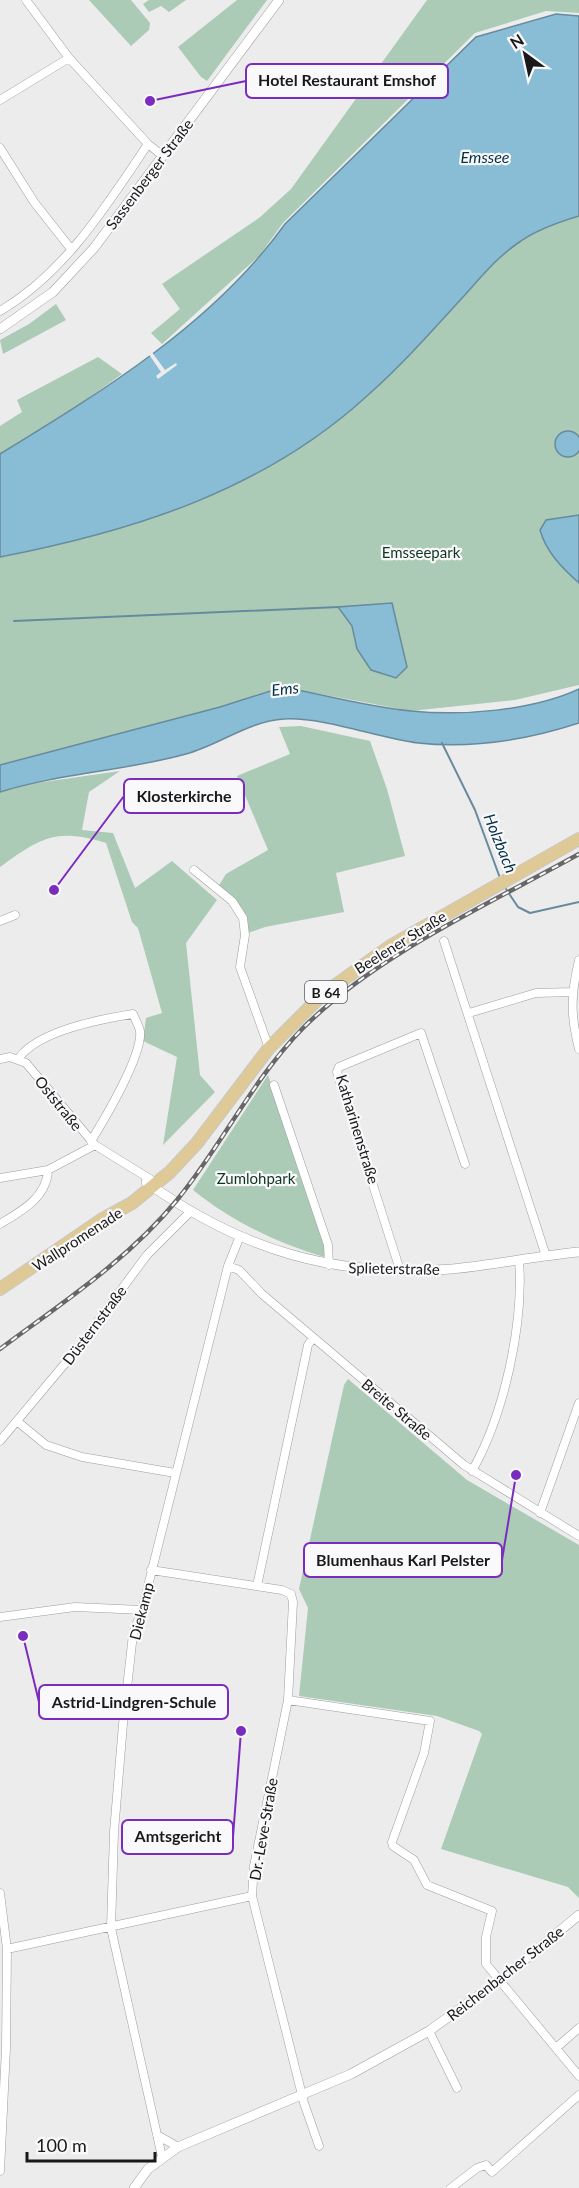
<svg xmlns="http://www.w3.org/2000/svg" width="579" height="2188" font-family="Lato,sans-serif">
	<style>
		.green { fill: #abcbb7 }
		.water { fill: #89bcd5; stroke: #678b9d; stroke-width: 1.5 }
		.pier { fill: #ececed }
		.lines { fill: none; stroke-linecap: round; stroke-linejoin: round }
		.stream { stroke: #678b9d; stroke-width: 2 }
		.minor-casing { stroke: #9e9e9f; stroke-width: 9 }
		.tertiary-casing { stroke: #9e9e9f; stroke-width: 10 }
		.primary-casing { stroke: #c8c8c8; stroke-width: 14 }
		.minor { stroke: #fff; stroke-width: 8 }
		.tertiary { stroke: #fff; stroke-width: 9 }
		.primary { stroke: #dfca97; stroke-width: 12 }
		.rail-casing { stroke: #676767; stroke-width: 4.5 }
		.rail { stroke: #f9f9fb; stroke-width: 2; stroke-dasharray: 7; stroke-linecap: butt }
		.labels { text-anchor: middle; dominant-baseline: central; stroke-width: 4.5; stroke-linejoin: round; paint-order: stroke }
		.shield { fill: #f9f9fb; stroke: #5c5c5d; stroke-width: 1.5 }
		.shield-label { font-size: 14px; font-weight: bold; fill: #191919 }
		.street-label { font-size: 15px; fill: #191919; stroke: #f9f9fb }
		.park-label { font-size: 15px; fill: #0f3521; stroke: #f9f9fb }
		.water-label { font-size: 16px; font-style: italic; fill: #043245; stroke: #f9f9fb }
		.leader { fill: none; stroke: #7b2cbf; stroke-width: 2 }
		.callout-dot { fill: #7b2cbf; stroke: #f9f9fb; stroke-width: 2 }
		.callout { fill: #f9f9fb; stroke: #7b2cbf; stroke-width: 2 }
		.callout-label { font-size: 16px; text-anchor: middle; font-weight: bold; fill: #191919 }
	</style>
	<rect width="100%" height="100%" fill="#ececed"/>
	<path class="green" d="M 89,0 L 131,0 L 150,23 L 149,30 L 131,46 Z
		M 149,0 L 186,0 L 169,12 L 161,6 L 149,12 L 143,4 Z
		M 237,0 L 267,0 L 207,81 L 201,77 L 178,47 Z
		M 427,0 L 579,0 L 579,13 L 546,11 L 475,33 L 283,223 L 259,256 L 162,344 L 151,333 L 180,309 L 162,284 L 259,218 L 291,189 Z
		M 579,216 L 579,685 L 515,700 L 411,711 L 283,687 L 220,707 L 0,765 L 0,557 C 134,531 265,490 368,395 C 402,365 432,331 463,297 C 481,277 498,256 521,241 C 538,229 559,222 579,216 Z
		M 56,304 L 66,320 L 3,354 L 0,340 L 29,324 Z
		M 98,357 L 122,374 L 69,412 L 0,454 L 0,426 L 22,412 L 17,400 Z
		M 301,726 L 370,741 L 387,789 L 405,856 L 336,873 L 344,912 L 265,927 L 248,933 L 242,908 L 218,887 L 226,874 L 268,850 L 237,776 L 290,754 L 279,727 Z
		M 120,771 L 89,792 L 82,830 L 113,833 L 135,888 L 172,861 L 217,900 L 186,943 L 200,1075 L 215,1092 L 163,1145 L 177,1057 L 143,1041 L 146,1018 L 162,1013 L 138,928 L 132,922 L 106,843 C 56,827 40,838 0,867 L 0,792 L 29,784 Z
		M 268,1075 L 326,1245 L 324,1257 C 277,1243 231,1221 193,1190 Z
		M 348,1379 L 467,1480 L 579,1545 L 579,1898 L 568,1887 L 441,1849 L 482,1734 L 479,1731 L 437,1716 L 299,1696 L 308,1608 L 299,1589 L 344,1385 Z"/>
	<path class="water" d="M 556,14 L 579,16 L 579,216 C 559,222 538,229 521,241 C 498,256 481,277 463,297 C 432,331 402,365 368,395 C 265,490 134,531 0,557 L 0,454 C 103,391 214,323 285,224 L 476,37 Z
		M555 444a13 13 0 1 1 26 0a13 13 0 1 1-26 0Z
		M 579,515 L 579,583 C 563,569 546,552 540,530 L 546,520 Z
		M 392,603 L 407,667 L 396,678 L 371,670 L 357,649 L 352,626 L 338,607 Z
		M 283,687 C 325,695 368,707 411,711 C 462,716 532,711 579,689 L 579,723 C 527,740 473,749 418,743 C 377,738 326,717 284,719 C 249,721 219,745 186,754 C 125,771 61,773 0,792 L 0,765 L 220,707 Z"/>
	<path class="pier" d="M 151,351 L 165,370 L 176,363 L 177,365 L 158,379 L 156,376 L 161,372 L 148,353 Z"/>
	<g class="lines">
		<path class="stream" d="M 14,621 L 338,607
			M 442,743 L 475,810 L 500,878
			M 504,886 L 518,907 L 530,913 L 579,902"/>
		<g class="minor-casing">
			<path id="minor" d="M 26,0 L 69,58 L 148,144 L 163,156
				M 0,100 L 69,58
				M 0,148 L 34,202 L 71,249
				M 0,311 C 65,273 107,205 148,144
				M 194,870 L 232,901 L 243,918 L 245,935 L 240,967 L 269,1048
				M 0,921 L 15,915
				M 444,941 L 546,1256
				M 579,960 C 571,994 570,1014 579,1049
				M 469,1013 L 536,993 L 572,992
				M 19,1058 C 38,1031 101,1019 133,1014 C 135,1019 139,1026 140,1031 C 143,1055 104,1120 91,1141
				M 0,1059 L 10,1057 L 26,1063 L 95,1145 L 150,1179
				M 274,1085 L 328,1245 L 329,1265
				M 0,1178 L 48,1170 L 95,1145
				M 0,1224 C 22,1211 47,1197 48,1170
				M 228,1266 L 239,1270 L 262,1294 L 464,1465 L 579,1536
				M 400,1270 L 337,1072 L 339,1067 L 421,1033 L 465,1164
				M 18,1422 L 46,1445 L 82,1457 L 175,1473
				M 0,1441 L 78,1348 L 147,1255 L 191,1211
				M 472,1471 C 504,1415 524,1324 519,1260
				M 540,1513 L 579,1403
				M 151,1570 L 282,1590 L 291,1594 L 293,1602 L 288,1700 L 254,1866 L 252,1896 L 304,2103 L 319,2146
				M 257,1586 L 308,1345 L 313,1338
				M 0,1617 L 75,1607 L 142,1610
				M 288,1700 L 430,1721 L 424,1753 L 392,1842 L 393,1846 L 414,1860 L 427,1885 L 492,1911 L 486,1937 L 486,1964 L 579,2076
				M 0,1893 L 7,1949 L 6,2048 L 0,2171
				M 7,1949 L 252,1896
				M 429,2031 L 457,2088
				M 556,2048 L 579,2028
				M 157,2135 L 178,2147
				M 162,2157 L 111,1928 L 114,1832 L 123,1724 L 133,1634 L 142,1610 L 228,1266 L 240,1236
				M 451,2188 L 477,2168 L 486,2165 L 492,2172 L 579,2095"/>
		</g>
		<g class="tertiary-casing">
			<path id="tertiary" d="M 0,329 L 53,292 L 94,248 L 279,0
				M 146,1182 C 241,1250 335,1278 452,1269 C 494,1265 536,1256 579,1252
				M 134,2188 L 148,2169 L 178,2147 L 351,2074 L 429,2031 L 500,1980 L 579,1915"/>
		</g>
		<g class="primary-casing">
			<path id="primary" d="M 0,1289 L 101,1220 L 132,1203 L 170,1172 L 197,1143 L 269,1048 L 323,994 L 392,945 L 579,839"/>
		</g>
		<use href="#minor" class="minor"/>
		<use href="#tertiary" class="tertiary"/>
		<use href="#primary" class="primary"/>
		<g class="rail-casing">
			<path id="rail" d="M 0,1349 C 62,1303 128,1260 177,1200 C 222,1145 253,1079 303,1028 C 376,955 489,904 579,854"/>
		</g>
		<use href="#rail" class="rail"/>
	</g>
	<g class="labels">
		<rect class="shield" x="305" y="981" width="42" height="22" rx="4.5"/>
		<g class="shield-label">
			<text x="326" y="992">B 64</text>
		</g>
		<g class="street-label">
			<text transform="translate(149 174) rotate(-53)">Sassenberger Straße</text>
			<text transform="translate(400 942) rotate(-32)">Beelener Straße</text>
			<text transform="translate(59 1103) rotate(51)">Oststraße</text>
			<text transform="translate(358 1129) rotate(73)">Katharinenstraße</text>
			<text transform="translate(77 1239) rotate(-33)">Wallpromenade</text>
			<text transform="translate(394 1268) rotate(1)">Splieterstraße</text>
			<text transform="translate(94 1325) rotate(-53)">Düsternstraße</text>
			<text transform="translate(397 1409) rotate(40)">Breite Straße</text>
			<text transform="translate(141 1611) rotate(-76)">Diekamp</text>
			<text transform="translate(263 1829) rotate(-80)">Dr.-Leve-Straße</text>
			<text transform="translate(505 1973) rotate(-38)">Reichenbacher Straße</text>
		</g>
		<g class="park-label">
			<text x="421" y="552">Emsseepark</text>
			<text x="256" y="1178">Zumlohpark</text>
		</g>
		<g class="water-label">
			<text x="485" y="156">Emssee</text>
			<text transform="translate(285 688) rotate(-6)">Ems</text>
			<text transform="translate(501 843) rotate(68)">Holzbach</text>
		</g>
	</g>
	<path class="leader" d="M150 101L246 81M54 890L124 796M516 1475L502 1560M23 1636L39 1702M241 1731L233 1837"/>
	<g class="callout-dot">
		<circle cx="150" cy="101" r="6"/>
		<circle cx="54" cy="890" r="6"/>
		<circle cx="516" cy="1475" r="6"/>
		<circle cx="23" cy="1636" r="6"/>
		<circle cx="241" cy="1731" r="6"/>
	</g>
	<g class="callout">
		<rect x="246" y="64" width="202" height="34" rx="6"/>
		<rect x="124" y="779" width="120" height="34" rx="6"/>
		<rect x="304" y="1543" width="198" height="34" rx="6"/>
		<rect x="39" y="1685" width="189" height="34" rx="6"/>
		<rect x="122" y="1820" width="111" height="34" rx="6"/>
	</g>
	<g class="callout-label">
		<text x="347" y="86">Hotel Restaurant Emshof</text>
		<text x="184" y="802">Klosterkirche</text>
		<text x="403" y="1566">Blumenhaus Karl Pelster</text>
		<text x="134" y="1708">Astrid-Lindgren-Schule</text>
		<text x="178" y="1842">Amtsgericht</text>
	</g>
	<g transform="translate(525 54) rotate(327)" stroke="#f9f9fb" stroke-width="4.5" paint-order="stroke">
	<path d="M0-4.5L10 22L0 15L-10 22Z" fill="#191919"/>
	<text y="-9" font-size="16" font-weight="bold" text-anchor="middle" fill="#191919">N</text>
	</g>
	<path d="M27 2152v9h128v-9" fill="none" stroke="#191919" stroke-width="3"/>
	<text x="36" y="2152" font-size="18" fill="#191919" stroke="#f9f9fb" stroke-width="4.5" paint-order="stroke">100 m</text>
</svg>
